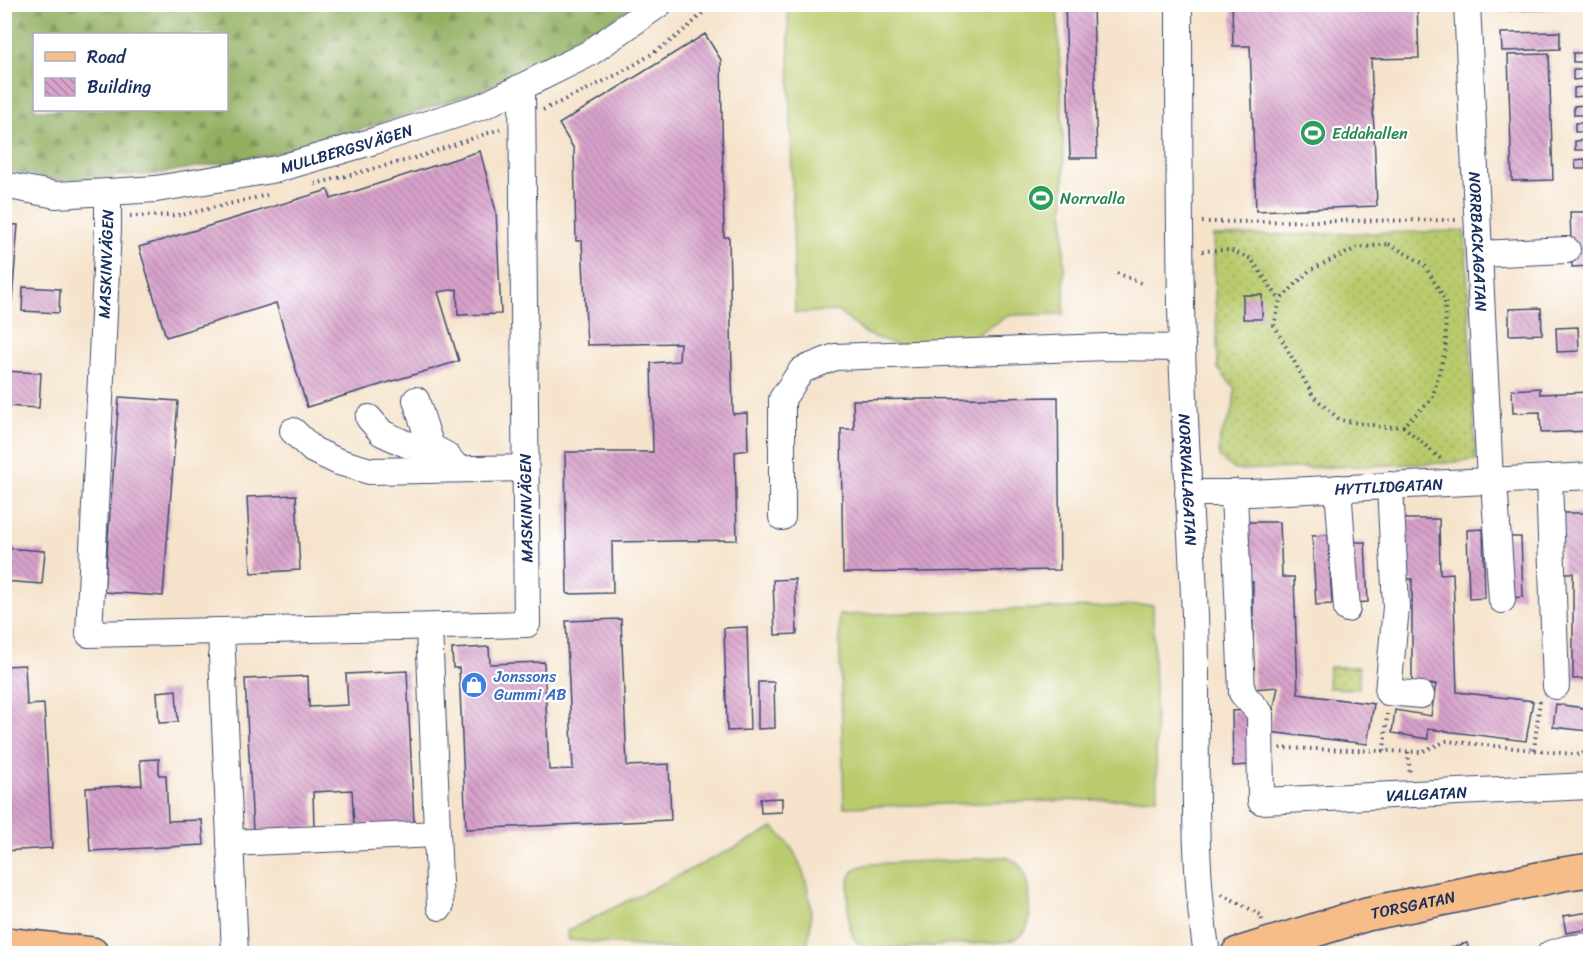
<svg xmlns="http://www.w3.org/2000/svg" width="1595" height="958" font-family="Sriracha,sans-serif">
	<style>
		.grass { fill: url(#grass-dots); stroke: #6a7d66; stroke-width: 1.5 }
		.forest { fill: url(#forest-firs); stroke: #576f5f; stroke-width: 1.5; fill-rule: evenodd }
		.pitch { fill: #bacb6d; stroke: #6a7d66; stroke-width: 1.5 }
		.building { fill: url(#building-back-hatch) }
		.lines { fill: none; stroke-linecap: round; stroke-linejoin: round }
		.minor-casing { stroke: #3c4a6e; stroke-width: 28 }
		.major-casing { stroke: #3c4a6e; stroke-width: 36 }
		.path { stroke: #3c4a6e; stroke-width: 4; stroke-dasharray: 1.5 4.5; stroke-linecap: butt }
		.minor { stroke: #fff; stroke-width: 26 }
		.major { stroke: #f7bd88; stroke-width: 33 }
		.labels { text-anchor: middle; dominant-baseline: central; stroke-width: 4.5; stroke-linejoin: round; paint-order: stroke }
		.leisure-label { font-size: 16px; fill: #27864d; stroke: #fff; text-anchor: start }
		.street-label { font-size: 16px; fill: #1b2f5e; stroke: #fff }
		.shop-label { font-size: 16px; fill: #366cbe; stroke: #fff; text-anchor: start }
	</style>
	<defs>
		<pattern id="grass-dots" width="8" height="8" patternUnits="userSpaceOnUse" patternTransform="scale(1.5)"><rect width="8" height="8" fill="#bacb6d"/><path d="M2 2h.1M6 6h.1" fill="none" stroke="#96a55d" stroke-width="1.8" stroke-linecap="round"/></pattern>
		<pattern id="forest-firs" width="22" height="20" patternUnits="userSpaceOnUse" patternTransform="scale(1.5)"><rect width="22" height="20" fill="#93af60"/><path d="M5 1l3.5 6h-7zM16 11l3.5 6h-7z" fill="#778f52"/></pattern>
		<pattern id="building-back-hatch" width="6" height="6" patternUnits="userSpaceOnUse" patternTransform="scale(1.5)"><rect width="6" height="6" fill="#d8a1ca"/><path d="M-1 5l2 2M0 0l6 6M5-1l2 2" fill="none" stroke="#ae84a7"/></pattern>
	</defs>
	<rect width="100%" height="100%" fill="#fff"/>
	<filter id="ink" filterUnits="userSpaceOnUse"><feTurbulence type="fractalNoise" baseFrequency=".0167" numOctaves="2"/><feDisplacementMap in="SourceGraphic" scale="12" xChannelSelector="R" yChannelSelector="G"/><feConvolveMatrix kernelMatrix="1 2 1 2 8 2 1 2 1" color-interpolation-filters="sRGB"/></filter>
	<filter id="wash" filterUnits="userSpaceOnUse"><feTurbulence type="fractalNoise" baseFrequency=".008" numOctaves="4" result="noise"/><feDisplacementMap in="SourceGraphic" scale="24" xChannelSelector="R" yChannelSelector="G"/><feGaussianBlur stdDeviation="1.35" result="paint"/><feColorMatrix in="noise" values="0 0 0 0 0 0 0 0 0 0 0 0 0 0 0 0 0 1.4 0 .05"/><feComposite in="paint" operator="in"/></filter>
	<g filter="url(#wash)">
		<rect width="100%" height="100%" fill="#f5e3cb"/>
		<path class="grass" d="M 1465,231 L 1476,460 L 1444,463 L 1235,470 L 1219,457 L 1220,437 L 1233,410 L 1235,389 L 1218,369 L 1213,236 Z
			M 1329,667 L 1359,667 L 1359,689 L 1328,688 Z"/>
		<path class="forest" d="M 4,5 L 5,4 L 634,5 L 580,41 L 477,92 L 369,127 L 274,154 L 155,174 L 107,177 L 57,180 L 5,170 ZM 34,34 L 226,34 L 226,110 L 34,110 Z"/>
		<path class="pitch" d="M 788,5 L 1057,5 L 1064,159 L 1064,314 L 1009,315 L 971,339 L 897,345 L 867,334 L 837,311 L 795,313 Z
			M 1153,605 L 1157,798 L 844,807 L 839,615 Z
			M 774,828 C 782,836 790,844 795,854 C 810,882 817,923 804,953 L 719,953 L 569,940 L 567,931 Z
			M 1006,857 C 1028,864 1028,884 1029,904 C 1029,911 1031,920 1027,927 C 1023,937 1013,940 1004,942 L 876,949 C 869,948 860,946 855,940 C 848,930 844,881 853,872 C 857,867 863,865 870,864 Z"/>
		<g id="blocks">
			<path class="building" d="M 1065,4 L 1093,4 L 1097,158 L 1070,158 Z
				M 1232,4 L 1417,4 L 1419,58 L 1371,59 L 1377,206 L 1256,211 L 1250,46 L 1233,46 Z
				M 1501,4 L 1559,4 L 1559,9 L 1501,11 Z
				M 1560,32 L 1560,49 L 1502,51 L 1501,33 Z
				M 705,34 L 721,60 L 724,237 L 729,237 L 733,414 L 747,413 L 748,450 L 735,452 L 737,540 L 612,542 L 613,593 L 567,594 L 565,452 L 653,452 L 651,363 L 679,361 L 680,343 L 587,345 L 582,241 L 576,241 L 574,149 L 559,124 Z
				M 1573,53 L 1583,53 L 1583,62 L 1573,62 Z
				M 1549,54 L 1553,180 L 1512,181 L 1508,55 Z
				M 1573,70 L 1583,70 L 1583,79 L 1573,80 Z
				M 1584,87 L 1584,96 L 1574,97 L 1574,88 Z
				M 1584,105 L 1584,115 L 1574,115 L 1574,106 Z
				M 1575,123 L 1585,123 L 1585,132 L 1575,132 Z
				M 1585,140 L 1585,150 L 1575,150 L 1575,141 Z
				M 480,151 L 496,211 L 501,314 L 458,315 L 457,289 L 438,292 L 459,361 L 307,407 L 276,303 L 166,337 L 139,247 L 328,190 L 331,199 Z
				M 1585,159 L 1586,169 L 1576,169 L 1575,160 Z
				M 1570,212 L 1590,212 L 1590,266 L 1572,267 Z
				M 4,224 L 18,225 L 12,300 L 4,299 Z
				M 23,287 L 60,289 L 59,313 L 22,311 Z
				M 1243,295 L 1262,295 L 1262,319 L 1243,319 Z
				M 1541,308 L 1542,334 L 1509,335 L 1509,309 Z
				M 1578,327 L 1579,351 L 1557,352 L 1556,328 Z
				M 4,371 L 41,373 L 39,408 L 4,406 Z
				M 1540,388 L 1540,394 L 1590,392 L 1590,431 L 1541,433 L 1540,412 L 1513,413 L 1512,390 Z
				M 119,397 L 178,401 L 163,596 L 104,592 Z
				M 1058,397 L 1060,570 L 843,573 L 841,429 L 854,429 L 853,400 Z
				M 296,495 L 300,570 L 251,573 L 247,497 Z
				M 1560,513 L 1590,513 L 1590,678 L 1573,679 L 1573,573 L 1562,573 Z
				M 1399,519 L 1439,519 L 1440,574 L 1453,573 L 1457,692 L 1533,701 L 1526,741 L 1428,729 L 1428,739 L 1392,733 L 1395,710 L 1431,716 L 1436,684 L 1412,685 L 1412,579 L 1401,579 Z
				M 1241,522 L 1280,522 L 1282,577 L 1294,577 L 1298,694 L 1374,704 L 1367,744 L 1269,732 L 1278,687 L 1253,689 L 1253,582 L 1243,582 Z
				M 1483,529 L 1485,598 L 1469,599 L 1467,530 Z
				M 1328,535 L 1332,604 L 1316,605 L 1312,536 Z
				M 1503,537 L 1521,537 L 1523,597 L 1506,598 Z
				M 1348,542 L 1365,542 L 1368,602 L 1351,603 Z
				M 4,548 L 45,551 L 42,584 L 4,581 Z
				M 795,579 L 797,634 L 775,635 L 773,580 Z
				M 621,619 L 627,766 L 669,764 L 671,820 L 466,829 L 459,668 L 453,668 L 452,649 L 489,647 L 490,664 L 544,662 L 549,770 L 573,769 L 566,621 Z
				M 747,627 L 750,730 L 727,731 L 724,628 Z
				M 25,665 L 27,705 L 44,704 L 52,848 L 4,851 L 4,666 Z
				M 407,671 L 414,823 L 354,826 L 352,790 L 313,792 L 314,828 L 253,831 L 245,679 L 308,676 L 309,707 L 348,705 L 346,674 Z
				M 758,682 L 774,682 L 775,728 L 758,729 Z
				M 176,690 L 178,722 L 159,723 L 157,692 Z
				M 1556,704 L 1590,709 L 1590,723 L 1589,723 L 1588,731 L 1553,727 Z
				M 1247,710 L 1250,765 L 1233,766 L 1232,711 Z
				M 159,759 L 159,775 L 166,775 L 168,821 L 202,820 L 204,845 L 90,851 L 86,788 L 142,785 L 140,760 Z
				M 782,798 L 782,812 L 761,813 L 760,799 Z
				M 1590,912 L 1590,929 L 1566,933 L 1563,916 Z
				M 1467,943 L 1470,954 L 1430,954 L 1430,953 Z"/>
		</g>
	</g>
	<g filter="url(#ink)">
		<use href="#blocks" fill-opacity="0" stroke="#3c4a6e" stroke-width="1.5"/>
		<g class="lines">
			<g class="minor-casing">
				<g id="minor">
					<path id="s1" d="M 1179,4 C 1179,119 1179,234 1182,348 C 1185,437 1191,526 1195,615 C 1199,728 1189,842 1207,954"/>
					<path id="s2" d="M 1467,4 L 1490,481"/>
					<path id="s3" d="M 4,185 L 56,195 L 108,192 L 156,189 L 277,169 L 374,141 L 483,106 L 588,54 L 659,4"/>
					<path d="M 108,192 L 108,228 L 89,634 L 527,624 L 522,87"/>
					<path d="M 1479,254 L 1567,250"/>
					<path d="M 416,400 L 431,447 L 446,455 L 458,469"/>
					<path d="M 369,418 L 382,433 L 406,444 L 431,447"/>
					<path d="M 293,431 L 313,450 L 339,462 L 370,471 L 525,468"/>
					<path d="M 1549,478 L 1556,686"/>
					<path d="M 1494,481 L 1502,600"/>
					<path d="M 1390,485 L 1396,607 L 1388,692 L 1421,695"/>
					<path d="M 1338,488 L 1347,609"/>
					<path id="s4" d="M 1234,492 L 1242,693 L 1260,713 L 1261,801 L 1590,786"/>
					<path id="s5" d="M 1188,493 L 1250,493 L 1590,476"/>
					<path d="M 782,517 L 782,399 L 802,370 L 835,357 L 1107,347 L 1182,348"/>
					<path d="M 429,627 L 440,907"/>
					<path d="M 221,632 L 235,954"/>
					<path d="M 230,843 L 437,834"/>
					<path d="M 1550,954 L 1566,949 L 1590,946"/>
				</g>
			</g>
			<g class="major-casing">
				<g id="major">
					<path d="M 4,944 L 92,954"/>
					<path id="s6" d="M 1238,954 L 1367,914 L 1563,874 L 1590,870"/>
				</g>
			</g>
			<path class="path" d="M 543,110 C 603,82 666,55 711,4
				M 315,184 L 415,158 L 500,129
				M 130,216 L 182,215 L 267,195
				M 1202,222 L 1456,220
				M 1389,244 L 1424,264 L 1445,300 L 1446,347 L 1432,399 L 1403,426 L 1385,427 L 1340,420 L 1313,396 L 1274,325 L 1280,300 L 1310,270 L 1357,248 Z
				M 1202,251 L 1230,250 L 1251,259 L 1280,300
				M 1117,273 L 1141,283
				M 1403,426 L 1443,461
				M 1280,748 L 1421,752 L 1447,741 L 1581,755 L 1590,748
				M 1534,750 L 1540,700
				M 1384,751 L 1387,714
				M 1408,752 L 1410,775
				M 1222,894 L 1261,915 L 1262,920"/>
			<use href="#minor" class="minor"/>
			<use href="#major" class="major"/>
		</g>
	</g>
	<defs>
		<g id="stadium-disc" transform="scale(1.35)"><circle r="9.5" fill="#2e9e5b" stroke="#fff"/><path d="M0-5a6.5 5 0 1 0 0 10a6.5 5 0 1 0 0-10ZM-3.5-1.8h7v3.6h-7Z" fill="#fff"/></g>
		<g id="shop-disc" transform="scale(1.35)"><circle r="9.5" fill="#3f7fe0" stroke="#fff"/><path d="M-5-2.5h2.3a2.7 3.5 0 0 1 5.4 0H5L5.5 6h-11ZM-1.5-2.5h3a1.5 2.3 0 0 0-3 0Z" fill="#fff"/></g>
	</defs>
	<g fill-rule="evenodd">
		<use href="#stadium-disc" x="1313" y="133"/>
		<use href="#stadium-disc" x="1041" y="198"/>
		<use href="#shop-disc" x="474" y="685"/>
	</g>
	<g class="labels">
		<g class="leisure-label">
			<text x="1332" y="133">Eddahallen</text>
			<text x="1060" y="198">Norrvalla</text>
		</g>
		<g class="street-label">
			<text stroke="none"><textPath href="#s3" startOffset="348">MULLBERGSVÄGEN</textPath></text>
			<text stroke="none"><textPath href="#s2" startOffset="238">NORRBACKAGATAN</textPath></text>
			<text transform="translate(106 264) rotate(-88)">MASKINVÄGEN</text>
			<text stroke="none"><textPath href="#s1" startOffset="476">NORRVALLAGATAN</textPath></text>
			<text stroke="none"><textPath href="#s5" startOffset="201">HYTTLIDGATAN</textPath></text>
			<text transform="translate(526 508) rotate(-91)">MASKINVÄGEN</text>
			<text stroke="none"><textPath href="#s4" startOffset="482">VALLGATAN</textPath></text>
			<text stroke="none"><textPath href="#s6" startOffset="182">TORSGATAN</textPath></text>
		</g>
		<g class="shop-label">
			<text x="494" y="676">Jonssons<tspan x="494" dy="18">Gummi AB</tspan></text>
		</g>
	</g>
	<rect width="1595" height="958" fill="none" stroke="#fff" stroke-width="24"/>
	<rect x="33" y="33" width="195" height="78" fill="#ffffff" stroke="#a4acbf" stroke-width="1.5"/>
	<rect x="45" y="52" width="30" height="9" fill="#f7bd88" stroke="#a4acbf" stroke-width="1.5"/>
	<text x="87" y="63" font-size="18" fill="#1b2f5e">Road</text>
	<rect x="45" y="78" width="30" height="18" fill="url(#building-back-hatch)" stroke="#a4acbf" stroke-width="1.5"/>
	<text x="87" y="93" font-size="18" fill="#1b2f5e">Building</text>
</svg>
